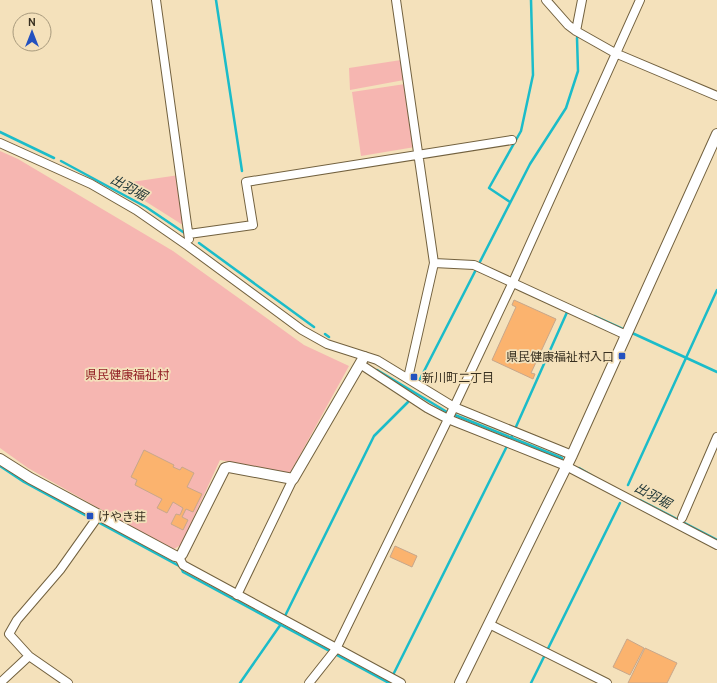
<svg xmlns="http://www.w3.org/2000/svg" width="717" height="683" font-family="Cabin,'Noto Sans JP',sans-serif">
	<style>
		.green { fill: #f6b6b1 }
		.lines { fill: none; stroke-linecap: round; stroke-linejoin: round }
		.stream { stroke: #1bbcc9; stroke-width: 2.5 }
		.building { fill: #fbb36e; stroke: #c7a78b }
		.minor-casing { stroke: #72613f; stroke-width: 10 }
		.tertiary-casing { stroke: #72613f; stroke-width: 12 }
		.minor { stroke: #fff; stroke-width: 8 }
		.tertiary { stroke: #fff; stroke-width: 10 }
		.poi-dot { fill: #2351bf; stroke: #f4e1bb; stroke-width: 1.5 }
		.labels { text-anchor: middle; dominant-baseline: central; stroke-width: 3.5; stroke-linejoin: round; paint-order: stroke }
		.poi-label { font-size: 12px; fill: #372f20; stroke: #f4e1bb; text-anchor: start }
		.park-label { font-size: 12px; fill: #921f25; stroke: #f4e1bb }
		.water-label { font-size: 13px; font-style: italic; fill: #1a3234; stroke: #f4e1bb }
	</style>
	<rect width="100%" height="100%" fill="#f4e1bb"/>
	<path class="green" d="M 401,60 L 404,80 L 350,90 L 349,68 Z
		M 405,84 L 415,147 L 361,156 L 352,92 Z
		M 0,151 L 18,159 L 173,251 L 304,345 L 349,366 L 290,473 L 220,460 L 181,545 L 172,550 L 28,468 L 0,448 Z
		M 179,175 L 186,227 L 126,189 L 125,183 Z"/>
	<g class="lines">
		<path class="stream" d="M 216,0 L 242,171
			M 0,132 L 54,158
			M 61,161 L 146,207 L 186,234
			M 510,202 L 489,188 L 521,131 L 533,75 L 531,0
			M 199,243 L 314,327
			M 594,316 L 625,330
			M 630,332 L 717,372
			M 325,334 L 329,337
			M 377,370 L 447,412
			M 420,379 L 530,164 L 566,108 L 578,71 L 577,38 L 579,34
			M 455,415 L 562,458
			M 0,466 L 24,482 L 181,567 L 183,572 L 389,683
			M 579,468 L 591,475
			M 628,485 L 717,290
			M 640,500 L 717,540
			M 284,618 L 374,436 L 408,402
			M 392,677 L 511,438 L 568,310
			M 240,683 L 281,624
			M 531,683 L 620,503"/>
	</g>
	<path class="building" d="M 514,300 L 556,319 L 531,373 L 535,374 L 533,379 L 492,360 L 516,307 L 512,305 Z
		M 144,450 L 174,465 L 173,467 L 180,470 L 182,467 L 194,473 L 187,487 L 202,494 L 193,512 L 186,509 L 182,517 L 188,520 L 183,530 L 171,524 L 176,514 L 180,515 L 183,508 L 173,502 L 167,513 L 157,508 L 162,499 L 135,485 L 137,480 L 131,477 Z
		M 395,546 L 417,556 L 412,567 L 390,557 Z
		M 627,639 L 644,648 L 630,675 L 613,667 Z
		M 645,648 L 677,663 L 667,683 L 628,683 Z"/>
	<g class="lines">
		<g class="minor-casing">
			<path id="minor" d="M 156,0 L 189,239
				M 396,0 L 434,263 L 408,378
				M 546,0 L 568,25 L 576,31 L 615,53 L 717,96
				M 576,31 L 582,0
				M 0,143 L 91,184 L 136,210 L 188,246 L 302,330 L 327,344 L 377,360 L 454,407 L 572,455
				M 189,234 L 253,225 L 246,182 L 512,140
				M 434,263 L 474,265 L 626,335
				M 360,364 L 427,408 L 448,419 L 566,466 L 717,545
				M 682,518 L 717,437
				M 179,557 L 183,565 L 401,683
				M 237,595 L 293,479
				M 489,624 L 607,683
				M 0,683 L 29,656
				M 68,683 L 29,656 L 9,634 L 17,620 L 60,570 L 99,515
				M 309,683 L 336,649 L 454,407 L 513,282 L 640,0"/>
		</g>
		<g class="tertiary-casing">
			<path id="tertiary" d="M 0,459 L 30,478 L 175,556 L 179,557 L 182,554 L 225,468 L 229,467 L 293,479 L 364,357
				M 460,683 L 572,455 L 717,134"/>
		</g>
		<use href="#minor" class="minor"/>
		<use href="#tertiary" class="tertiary"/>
	</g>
	<g class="poi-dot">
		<rect x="618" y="352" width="8" height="8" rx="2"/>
		<rect x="410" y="373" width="8" height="8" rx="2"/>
		<rect x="86" y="512" width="8" height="8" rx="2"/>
	</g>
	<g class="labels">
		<g class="poi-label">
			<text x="614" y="356" text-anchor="end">県民健康福祉村入口</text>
			<text x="422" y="377">新川町二丁目</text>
			<text x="98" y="516">けやき荘</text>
		</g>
		<g class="park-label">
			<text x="127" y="374">県民健康福祉村</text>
		</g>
		<g class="water-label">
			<text transform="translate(129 187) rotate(29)">出羽堀</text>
			<text transform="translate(653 495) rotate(28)">出羽堀</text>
		</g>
	</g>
	<g transform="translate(32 32)"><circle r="19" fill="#f4e1bb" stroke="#a89a7d"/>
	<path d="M0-3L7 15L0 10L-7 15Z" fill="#2351bf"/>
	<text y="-6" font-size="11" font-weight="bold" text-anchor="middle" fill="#372f20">N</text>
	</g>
</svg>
